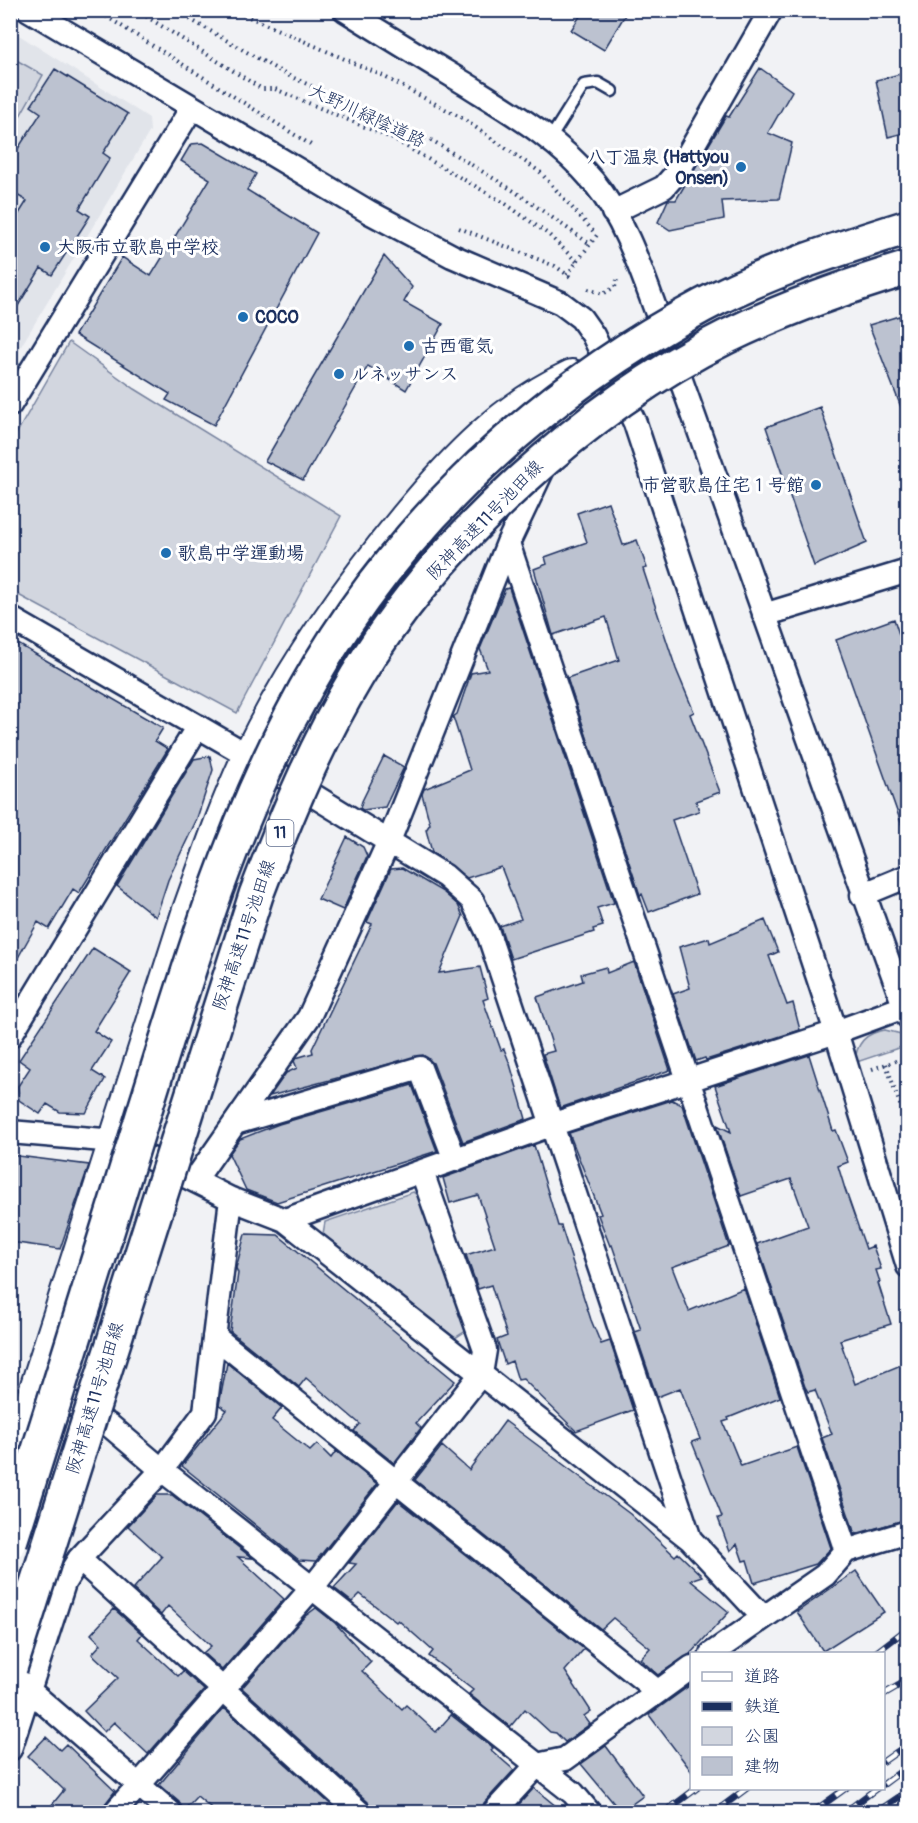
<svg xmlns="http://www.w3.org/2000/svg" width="918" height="1823" font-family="Pangolin,'Klee One',sans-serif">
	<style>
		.built { fill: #e1e4ea }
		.green { fill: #d2d6df; stroke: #76829e; stroke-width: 1.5 }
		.building { fill: #bcc2d0; stroke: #1b2f5e; stroke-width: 1.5 }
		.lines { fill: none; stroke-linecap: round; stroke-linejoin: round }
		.lane-casing { stroke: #1b2f5e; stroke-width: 15 }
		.street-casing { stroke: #1b2f5e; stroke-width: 27 }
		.secondary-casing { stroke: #1b2f5e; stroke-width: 36 }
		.path { stroke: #1b2f5e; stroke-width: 4; stroke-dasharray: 1.5 4.5; stroke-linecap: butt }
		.lane { stroke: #fff; stroke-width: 10 }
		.street { stroke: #fff; stroke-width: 22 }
		.secondary { stroke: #fff; stroke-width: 32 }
		.rail-casing { stroke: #1b2f5e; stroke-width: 7 }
		.rail { stroke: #fff; stroke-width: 4.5; stroke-dasharray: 14; stroke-linecap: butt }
		.highway-bridge-casing { stroke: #1b2f5e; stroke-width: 38; stroke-linecap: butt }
		.highway-bridge { stroke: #fff; stroke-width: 33 }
		.poi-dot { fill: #1f6fb2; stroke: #fff; stroke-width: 2 }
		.labels { text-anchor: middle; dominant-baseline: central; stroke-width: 6; stroke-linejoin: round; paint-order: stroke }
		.shield { fill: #fff; stroke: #5f6d8e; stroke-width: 1.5 }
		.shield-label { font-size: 16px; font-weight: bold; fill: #1b2f5e }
		.street-label { font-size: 18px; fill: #1b2f5e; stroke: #fff }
		.poi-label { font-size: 18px; font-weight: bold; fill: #1b2f5e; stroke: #fff; text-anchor: start }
	</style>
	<rect width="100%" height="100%" fill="#f1f2f5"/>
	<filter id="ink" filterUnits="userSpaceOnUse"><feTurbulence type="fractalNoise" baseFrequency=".0167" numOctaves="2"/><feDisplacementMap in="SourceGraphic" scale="12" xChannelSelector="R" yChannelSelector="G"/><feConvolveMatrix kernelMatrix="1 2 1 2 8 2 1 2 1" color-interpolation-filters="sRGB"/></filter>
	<g filter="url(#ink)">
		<path class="built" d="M 11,30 L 149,118 L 150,131 L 11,363 Z"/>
		<path class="green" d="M 11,57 L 43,75 L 11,132 Z
			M 69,342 L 135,389 L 341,516 L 237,713 L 11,591 L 11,443 Z
			M 885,1030 L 901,1034 L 907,1045 L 854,1063 C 857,1043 865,1033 885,1030 Z
			M 413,1192 L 424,1199 L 466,1331 L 455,1338 L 323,1234 L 325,1222 Z"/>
		<path class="building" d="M 584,10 L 628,10 L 604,50 L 571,30 Z
			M 760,68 L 792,91 L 768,133 L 792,143 L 779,199 L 722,201 L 724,219 L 670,230 L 658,222 L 668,200 L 676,200 L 726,116 L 729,117 Z
			M 55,69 L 128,114 L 103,153 L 110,158 L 79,209 L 90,216 L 52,275 L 41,268 L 10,319 L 10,228 L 27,201 L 10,191 L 10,161 L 41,113 L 31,106 Z
			M 908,72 L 908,132 L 888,137 L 876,80 Z
			M 203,143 L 256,174 L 247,190 L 317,233 L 214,425 L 166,400 L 170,394 L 75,335 L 122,257 L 151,276 L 210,179 L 181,161 L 191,144 Z
			M 384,256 L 412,287 L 404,302 L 443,324 L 406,390 L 368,366 L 303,480 L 265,461 Z
			M 899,316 L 908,341 L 906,420 L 869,325 Z
			M 820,407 L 867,543 L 814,566 L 766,427 Z
			M 608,502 L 623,545 L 637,540 L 647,568 L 643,569 L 676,669 L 694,712 L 690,714 L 720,792 L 696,801 L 699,811 L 672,820 L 697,894 L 649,912 L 642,894 L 640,895 L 567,678 L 619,660 L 606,617 L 553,635 L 534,569 L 547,564 L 545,557 L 587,542 L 577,513 Z
			M 509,588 L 614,903 L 597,908 L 603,926 L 593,929 L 594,932 L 511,959 L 500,926 L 521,919 L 501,867 L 467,878 L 432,852 L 426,830 L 430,824 L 422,794 L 424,789 L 470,770 L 453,717 L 457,714 L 471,673 L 488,670 L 480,649 L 505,589 Z
			M 894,619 L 908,662 L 908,830 L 904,831 L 836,640 Z
			M 18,644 L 163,728 L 155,741 L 168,749 L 79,893 L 73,889 L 49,929 L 38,922 L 10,972 L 10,657 Z
			M 210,756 L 213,770 L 196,821 L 168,880 L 156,917 L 117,886 L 194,759 Z
			M 384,756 L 404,767 L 385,807 L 363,810 L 360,808 L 362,801 Z
			M 347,837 L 363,847 L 367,856 L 343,910 L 318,899 Z
			M 402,868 L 443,892 L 458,905 L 463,916 L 439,973 L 480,967 L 488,998 L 483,1000 L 501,1050 L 504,1049 L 510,1064 L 526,1119 L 463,1142 L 433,1063 L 423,1055 L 270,1096 L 286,1073 L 297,1068 L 294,1061 L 296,1058 L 313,1053 L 312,1049 L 372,924 L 367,922 L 391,869 Z
			M 765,920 L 778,952 L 769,956 L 787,1005 L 793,1003 L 800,1030 L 706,1060 L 705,1058 L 696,1061 L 673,994 L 690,988 L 679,947 L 709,938 L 710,943 Z
			M 93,948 L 131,972 L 94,1031 L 111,1042 L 92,1071 L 105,1079 L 86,1113 L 60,1112 L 47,1104 L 40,1114 L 19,1100 L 18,1086 L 30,1068 L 19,1060 Z
			M 634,962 L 670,1070 L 560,1108 L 543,1054 L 554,1051 L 537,997 L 583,981 L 581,974 L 606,967 L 607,973 Z
			M 809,1055 L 833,1131 L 836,1130 L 848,1162 L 838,1166 L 845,1189 L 866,1249 L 873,1246 L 881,1269 L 876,1270 L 880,1282 L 878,1283 L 891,1324 L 840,1340 L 855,1384 L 908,1362 L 908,1519 L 855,1534 L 822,1438 L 832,1434 L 815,1390 L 808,1392 L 805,1387 L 757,1244 L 808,1226 L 791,1179 L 741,1196 L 717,1125 L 731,1132 L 715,1086 Z
			M 412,1085 L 437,1151 L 277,1202 L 246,1190 L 229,1154 L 240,1139 L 279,1124 Z
			M 672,1100 L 682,1105 L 729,1246 L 672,1267 L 689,1311 L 744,1288 L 780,1397 L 728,1418 L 729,1420 L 723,1422 L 741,1466 L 797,1447 L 831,1548 L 816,1564 L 754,1583 L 747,1560 L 743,1561 L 737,1544 L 730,1551 L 718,1518 L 722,1517 L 692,1442 L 700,1439 L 680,1388 L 657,1397 L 635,1332 L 641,1330 L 612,1245 L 610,1246 L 598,1215 L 601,1214 L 569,1133 Z
			M 534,1145 L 558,1226 L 561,1226 L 591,1320 L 601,1344 L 610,1341 L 633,1410 L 576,1431 L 523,1379 L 518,1380 L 512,1361 L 505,1364 L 497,1340 L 507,1336 L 491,1285 L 478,1289 L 466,1255 L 495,1246 L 478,1195 L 450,1203 L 443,1178 Z
			M 10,1155 L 89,1165 L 60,1249 L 10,1242 Z
			M 245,1234 L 278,1235 L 455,1381 L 416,1423 L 421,1428 L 394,1463 L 354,1431 L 360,1424 L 306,1378 L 299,1387 L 230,1331 L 238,1273 L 236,1268 Z
			M 227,1363 L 282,1408 L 272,1420 L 310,1451 L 317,1444 L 331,1458 L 336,1451 L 377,1484 L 316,1561 L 299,1560 L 182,1466 L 227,1410 L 219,1405 Z
			M 505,1421 L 630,1514 L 675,1556 L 678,1553 L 702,1576 L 690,1580 L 729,1612 L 690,1654 L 658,1675 L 640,1659 L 650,1648 L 613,1618 L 601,1629 L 415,1480 L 442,1446 L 469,1470 Z
			M 157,1495 L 172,1495 L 252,1558 L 238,1557 L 284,1599 L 222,1670 L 203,1653 L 211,1646 L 168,1606 L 161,1615 L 133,1589 L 162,1557 L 128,1526 Z
			M 398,1501 L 584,1649 L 565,1671 L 591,1711 L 584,1716 L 590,1724 L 565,1742 L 556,1733 L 550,1732 L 525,1709 L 510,1727 L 469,1694 L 473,1690 L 429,1656 L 433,1651 L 398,1620 L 396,1622 L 360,1594 L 352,1602 L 334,1588 L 356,1564 L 349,1563 Z
			M 856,1571 L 884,1612 L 823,1651 L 797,1612 Z
			M 316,1608 L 335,1623 L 371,1662 L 362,1671 L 402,1709 L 406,1705 L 436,1732 L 451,1715 L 493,1748 L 491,1750 L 514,1770 L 484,1803 L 481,1812 L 372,1812 L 368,1802 L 242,1688 L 304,1617 Z
			M 114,1609 L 142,1634 L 138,1639 L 178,1676 L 183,1671 L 204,1690 L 148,1754 L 114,1722 L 104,1732 L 84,1711 L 118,1678 L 92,1654 L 101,1644 L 91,1634 Z
			M 692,1684 L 692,1772 L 649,1715 Z
			M 224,1708 L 339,1812 L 216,1812 L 197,1796 L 183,1811 L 179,1802 L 159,1785 Z
			M 46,1737 L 60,1750 L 66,1744 L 115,1791 L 105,1804 L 102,1812 L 46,1812 L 64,1790 L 28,1756 Z
			M 606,1746 L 643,1796 L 621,1812 L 581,1764 Z
			M 534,1788 L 563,1812 L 512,1812 Z"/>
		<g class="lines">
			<g class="lane-casing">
				<path id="lane" d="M 550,139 L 584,85 L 598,83 L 612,91"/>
			</g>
			<g class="street-casing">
				<path id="street" d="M 29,10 L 369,212 L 452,256 L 561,303 L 581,318 L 593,335 L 635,423 L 836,1032 L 908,1266
					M 345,10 C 385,35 426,60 466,84 C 512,113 558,139 593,181 C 629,224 646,286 666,338 L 908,1017
					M 613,212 L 664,187 L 679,170 L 771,10
					M 10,405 L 191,109
					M 508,543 L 846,1551
					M 764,615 L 908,571
					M 10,618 L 249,756 L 445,876 L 472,900 L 488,933 L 690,1539
					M 862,895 L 908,876
					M 10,1036 L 198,726
					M 235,1123 L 420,1068 L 455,1160
					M 10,1132 L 115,1141 L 231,1199 L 285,1220 L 690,1539 L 763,1617
					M 195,1180 L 309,1017 L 389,841 L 508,543 L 544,467 L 598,375
					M 285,1220 L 551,1125 L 836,1032 L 904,1007
					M 214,1336 L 657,1691
					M 44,1388 L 109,1425 L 162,1470 L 573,1793 L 589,1812
					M 79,1559 L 359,1812
					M 711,1654 L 825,1575 L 846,1551 L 908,1532
					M 10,1683 L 30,1691 L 170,1812
					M 10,1749 L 64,1583 L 79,1559 L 162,1470 L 205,1412 L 231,1199
					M 115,1812 L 312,1588 L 481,1374 L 485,1350 L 422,1172
					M 494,1812 L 537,1765 L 565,1759 L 692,1667"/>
			</g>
			<g class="secondary-casing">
				<path id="secondary" d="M 659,340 L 775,304
					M 10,1470 L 188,913 C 207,860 225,807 249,756 C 291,669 346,591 407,517 C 454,460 503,408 572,376"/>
			</g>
			<path class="path" d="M 96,10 L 311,145
				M 136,10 L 262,89 L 275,89 L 391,138 L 503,202 L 548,234 L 577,262
				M 174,10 L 285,74 L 433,141 L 514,191 L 590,244
				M 233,10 L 381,75 L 462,118 L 540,172 L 593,231
				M 459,228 L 555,266 L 572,278
				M 567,275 L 597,235
				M 588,289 L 603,294 L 615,287 L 617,280
				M 886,1064 L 908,1128
				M 872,1069 L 908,1057"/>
			<use href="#lane" class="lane"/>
			<use href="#street" class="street"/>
			<use href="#secondary" class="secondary"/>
			<g class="rail-casing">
				<path id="rail" d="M 874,1654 L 908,1628
					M 884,1694 L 908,1680
					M 884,1761 L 908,1744
					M 884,1784 L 908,1766
					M 665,1812 L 697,1788
					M 715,1812 L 747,1788
					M 813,1812 L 846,1788
					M 845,1812 L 877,1788
					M 877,1812 L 908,1791"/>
			</g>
			<use href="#rail" class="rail"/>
			<g class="highway-bridge-casing">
				<path id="highway-bridge" d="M 10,1542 C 56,1397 101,1251 146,1106 C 187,975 226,841 290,718 C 379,543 530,397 702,306 C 767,271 838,249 908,227
					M 10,1668 L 256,895 C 285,819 315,746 357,676 C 436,543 588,405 726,337 C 785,308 845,287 908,268"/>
			</g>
			<use href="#highway-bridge" class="highway-bridge"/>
		</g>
	</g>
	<g class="poi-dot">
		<circle cx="741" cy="167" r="6"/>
		<circle cx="45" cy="247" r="6"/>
		<circle cx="243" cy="317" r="6"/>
		<circle cx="409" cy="346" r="6"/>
		<circle cx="339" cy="374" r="6"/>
		<circle cx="816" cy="485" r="6"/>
		<circle cx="166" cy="553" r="6"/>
	</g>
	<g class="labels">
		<rect class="shield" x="266.5" y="820" width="27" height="26" rx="4.5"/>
		<g class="shield-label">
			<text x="280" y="833">11</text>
		</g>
		<g class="street-label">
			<text transform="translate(367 116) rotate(25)">大野川緑陰道路</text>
			<text transform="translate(485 520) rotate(-46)">阪神高速11号池田線</text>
			<text transform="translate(244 935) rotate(-71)">阪神高速11号池田線</text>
			<text transform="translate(95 1398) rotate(-73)">阪神高速11号池田線</text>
		</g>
		<g class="poi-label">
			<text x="729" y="157" text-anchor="end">八丁温泉 (Hattyou<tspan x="729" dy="21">Onsen)</tspan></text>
			<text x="57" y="247">大阪市立歌島中学校</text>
			<text x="255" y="317">COCO</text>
			<text x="421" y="346">古西電気</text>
			<text x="351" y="374">ルネッサンス</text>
			<text x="804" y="485" text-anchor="end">市営歌島住宅１号館</text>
			<text x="178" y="553">歌島中学運動場</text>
		</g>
	</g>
	<rect width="918" height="1823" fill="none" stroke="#fff" stroke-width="36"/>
	<rect x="18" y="18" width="882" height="1787" fill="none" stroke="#1b2f5e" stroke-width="2" filter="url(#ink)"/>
	<rect x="690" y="1652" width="195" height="138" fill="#ffffff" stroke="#a4acbf" stroke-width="1.5"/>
	<rect x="702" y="1672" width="30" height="9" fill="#ffffff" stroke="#a4acbf" stroke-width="1.5"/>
	<text x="744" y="1682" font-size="18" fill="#1b2f5e">道路</text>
	<rect x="702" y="1702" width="30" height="9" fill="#1b2f5e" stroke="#a4acbf" stroke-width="1.5"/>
	<text x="744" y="1712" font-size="18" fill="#1b2f5e">鉄道</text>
	<rect x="702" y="1727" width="30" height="18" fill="#d2d6df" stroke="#a4acbf" stroke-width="1.5"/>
	<text x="744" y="1742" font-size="18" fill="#1b2f5e">公園</text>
	<rect x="702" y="1757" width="30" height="18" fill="#bcc2d0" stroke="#a4acbf" stroke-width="1.5"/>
	<text x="744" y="1772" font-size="18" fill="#1b2f5e">建物</text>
</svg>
